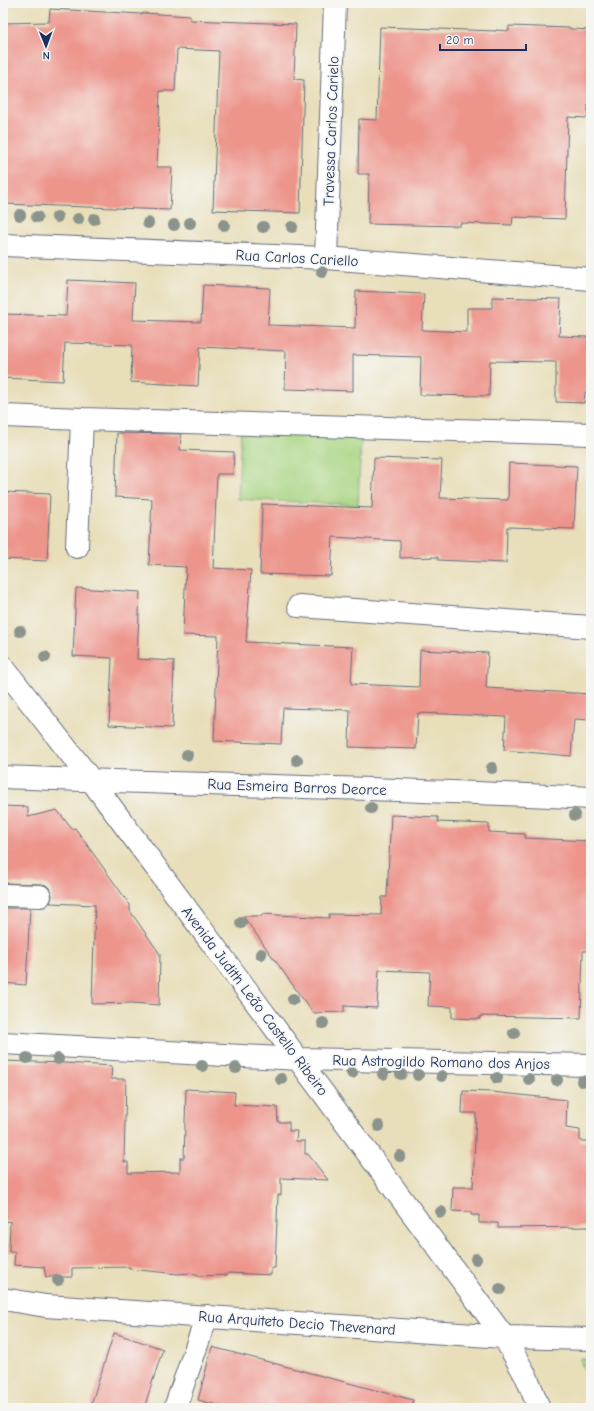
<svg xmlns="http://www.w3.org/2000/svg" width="594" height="1411" font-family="'Comic Neue',sans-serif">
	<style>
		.green { fill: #a8d481; stroke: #628270 }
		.building { fill: #ed948b }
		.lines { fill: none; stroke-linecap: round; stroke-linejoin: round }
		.minor-casing { stroke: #636c7e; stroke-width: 24 }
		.minor { stroke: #fff; stroke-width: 22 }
		.tree { fill: #8a948c }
		.labels { text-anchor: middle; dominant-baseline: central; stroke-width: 3.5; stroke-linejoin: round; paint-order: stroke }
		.street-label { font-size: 15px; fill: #1b2f5e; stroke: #f6f6f2 }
	</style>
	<rect width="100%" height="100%" fill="#f6f6f2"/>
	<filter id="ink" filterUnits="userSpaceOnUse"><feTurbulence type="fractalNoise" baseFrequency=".025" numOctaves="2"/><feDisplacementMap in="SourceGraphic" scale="8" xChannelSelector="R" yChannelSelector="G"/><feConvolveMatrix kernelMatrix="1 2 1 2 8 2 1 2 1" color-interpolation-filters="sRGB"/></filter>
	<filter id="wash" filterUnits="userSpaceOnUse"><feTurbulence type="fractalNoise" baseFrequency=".012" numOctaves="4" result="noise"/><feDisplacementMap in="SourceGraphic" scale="16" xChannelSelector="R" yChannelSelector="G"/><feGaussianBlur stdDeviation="0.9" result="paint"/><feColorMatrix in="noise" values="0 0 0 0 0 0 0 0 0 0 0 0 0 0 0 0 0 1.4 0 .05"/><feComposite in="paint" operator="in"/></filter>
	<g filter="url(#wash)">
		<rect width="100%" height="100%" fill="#e8deb9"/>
		<path class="green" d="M 241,430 L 361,436 L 358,505 L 238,499 Z
			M 580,1359 L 591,1359 L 591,1388 Z"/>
		<g id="blocks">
			<path class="building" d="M 50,9 L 142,14 L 143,13 L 190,16 L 190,20 L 296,24 L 294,79 L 304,80 L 300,213 L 213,210 L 219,51 L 177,49 L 175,91 L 160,91 L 157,167 L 172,167 L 170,210 L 3,204 L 3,23 L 49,22 Z
				M 509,26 L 571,28 L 571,29 L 591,30 L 591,105 L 588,105 L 588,118 L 568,117 L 565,219 L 513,217 L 512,225 L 460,223 L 460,226 L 368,224 L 369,174 L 358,174 L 359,119 L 377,120 L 380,27 L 496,31 L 496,30 L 509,31 Z
				M 68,280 L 135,283 L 133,320 L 201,322 L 203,285 L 270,288 L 268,325 L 355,328 L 356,291 L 424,294 L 422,330 L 467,332 L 467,308 L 492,308 L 492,297 L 561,299 L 559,336 L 588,337 L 588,350 L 591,350 L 591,392 L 585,392 L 584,403 L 556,402 L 556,362 L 490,361 L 489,396 L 420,395 L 421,357 L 353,355 L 353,391 L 285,389 L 286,351 L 200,347 L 198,386 L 131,382 L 132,345 L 65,343 L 63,381 L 3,378 L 3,314 L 66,316 Z
				M 117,433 L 181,434 L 180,450 L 234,452 L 233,474 L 217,474 L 213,568 L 251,570 L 246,642 L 353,647 L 351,684 L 419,687 L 420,650 L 488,653 L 486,688 L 591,694 L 591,720 L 574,719 L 571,756 L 504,750 L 506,717 L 446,714 L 418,713 L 416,749 L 349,747 L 350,710 L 283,708 L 281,744 L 214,741 L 218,636 L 183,635 L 186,567 L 149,565 L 152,499 L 115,497 Z
				M 374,458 L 442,460 L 440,498 L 508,500 L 509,463 L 577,466 L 574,529 L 507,527 L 506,563 L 438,560 L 438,557 L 400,558 L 400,541 L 333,537 L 331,576 L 260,574 L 262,504 L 372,508 Z
				M 3,492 L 50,494 L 47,561 L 3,559 Z
				M 76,588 L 140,592 L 137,659 L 174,661 L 172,728 L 109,725 L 112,658 L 73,656 Z
				M 3,806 L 28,807 L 28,817 L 57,810 L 72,829 L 75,828 L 130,905 L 130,911 L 160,954 L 159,1005 L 132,1003 L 92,1004 L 95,905 L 50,903 L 52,896 L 51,890 L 46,885 L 40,884 L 3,883 Z
				M 391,815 L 438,817 L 438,822 L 489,824 L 489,832 L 525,834 L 525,838 L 591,841 L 591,951 L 583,951 L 581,1018 L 480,1016 L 480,1019 L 452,1018 L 452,1007 L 428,1006 L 430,972 L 379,970 L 377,1008 L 344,1006 L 344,1012 L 313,1013 L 243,916 L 262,916 L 262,914 L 329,918 L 329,914 L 381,915 L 382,897 L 387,897 Z
				M 3,908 L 30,908 L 26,985 L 3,983 Z
				M 3,1061 L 65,1063 L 112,1066 L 111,1079 L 126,1079 L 124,1162 L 128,1162 L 128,1173 L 180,1172 L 180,1158 L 184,1158 L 186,1089 L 235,1092 L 234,1105 L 277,1107 L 278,1122 L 289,1122 L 289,1131 L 297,1131 L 296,1141 L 305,1141 L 305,1154 L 308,1154 L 328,1180 L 281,1178 L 281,1195 L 278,1195 L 275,1268 L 271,1268 L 271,1275 L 228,1273 L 227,1275 L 198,1276 L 191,1273 L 178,1274 L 130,1269 L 130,1267 L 72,1268 L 72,1277 L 46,1277 L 44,1267 L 14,1265 L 15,1252 L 9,1252 L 10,1221 L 3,1222 Z
				M 463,1091 L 492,1092 L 567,1100 L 566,1128 L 580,1130 L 580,1141 L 591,1141 L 591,1227 L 498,1228 L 498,1223 L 479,1223 L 479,1215 L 471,1215 L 471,1212 L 452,1211 L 453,1187 L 473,1187 L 476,1113 L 462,1113 Z
				M 114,1333 L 163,1349 L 144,1408 L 90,1408 Z
				M 212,1347 L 413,1400 L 412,1408 L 228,1408 L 198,1400 Z"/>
		</g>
	</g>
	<g filter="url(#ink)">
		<use href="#blocks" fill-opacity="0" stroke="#636c7e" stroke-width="1"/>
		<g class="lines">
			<g class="minor-casing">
				<path id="minor" d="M 3,245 L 326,258 L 591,279
					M 326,258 L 335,3
					M 3,416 L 82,419 L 591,434
					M 77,547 L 82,419
					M 299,606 L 591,627
					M 3,667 L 91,780 L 504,1337 L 527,1378 L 539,1408
					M 3,777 C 199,785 395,788 591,798
					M 3,895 L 40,896
					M 3,1043 L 299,1059 L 591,1065
					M 3,1299 L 46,1306 L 504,1337 L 591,1339
					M 175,1408 L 207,1316"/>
			</g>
			<use href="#minor" class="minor"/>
		</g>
		<g class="tree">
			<circle cx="20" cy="215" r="6"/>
			<circle cx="37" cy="217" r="6"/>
			<circle cx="57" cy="217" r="6"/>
			<circle cx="78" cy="219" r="6"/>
			<circle cx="94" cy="219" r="6"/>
			<circle cx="148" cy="223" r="6"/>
			<circle cx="190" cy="223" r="6"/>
			<circle cx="174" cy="225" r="6"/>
			<circle cx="224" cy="225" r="6"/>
			<circle cx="263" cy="227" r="6"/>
			<circle cx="292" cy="227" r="6"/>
			<circle cx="322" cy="272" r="6"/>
			<circle cx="20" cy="631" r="6"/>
			<circle cx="45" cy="657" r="6"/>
			<circle cx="187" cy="755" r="6"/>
			<circle cx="297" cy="760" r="6"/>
			<circle cx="492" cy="768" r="6"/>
			<circle cx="371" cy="808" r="6"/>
			<circle cx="575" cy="815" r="6"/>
			<circle cx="241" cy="923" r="6"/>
			<circle cx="261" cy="954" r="6"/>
			<circle cx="293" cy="999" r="6"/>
			<circle cx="323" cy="1023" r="6"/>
			<circle cx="514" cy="1033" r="6"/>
			<circle cx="27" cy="1058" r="6"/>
			<circle cx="58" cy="1059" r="6"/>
			<circle cx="202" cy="1066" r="6"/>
			<circle cx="236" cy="1068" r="6"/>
			<circle cx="352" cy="1073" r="6"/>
			<circle cx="383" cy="1074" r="6"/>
			<circle cx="401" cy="1074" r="6"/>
			<circle cx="418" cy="1075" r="6"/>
			<circle cx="442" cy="1076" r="6"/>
			<circle cx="497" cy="1078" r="6"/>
			<circle cx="281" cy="1079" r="6"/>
			<circle cx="529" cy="1079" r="6"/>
			<circle cx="557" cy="1080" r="6"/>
			<circle cx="582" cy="1081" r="6"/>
			<circle cx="379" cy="1126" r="6"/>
			<circle cx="400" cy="1156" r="6"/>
			<circle cx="441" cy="1212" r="6"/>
			<circle cx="476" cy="1259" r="6"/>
			<circle cx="58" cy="1280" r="6"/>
			<circle cx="500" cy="1289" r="6"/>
		</g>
	</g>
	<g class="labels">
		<g class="street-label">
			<text transform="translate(331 131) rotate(-88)">Travessa Carlos Carielo</text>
			<text transform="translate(297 258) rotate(3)">Rua Carlos Cariello</text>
			<text transform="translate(297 787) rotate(2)">Rua Esmeira Barros Deorce</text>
			<text transform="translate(255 1001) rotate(53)">Avenida Judith Leão Castello Ribeiro</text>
			<text transform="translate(441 1062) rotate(1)">Rua Astrogildo Romano dos Anjos</text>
			<text transform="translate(297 1323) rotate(4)">Rua Arquiteto Decio Thevenard</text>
		</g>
	</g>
	<rect width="594" height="1411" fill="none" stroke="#f6f6f2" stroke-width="16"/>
	<g transform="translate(46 46) rotate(179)" stroke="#f6f6f2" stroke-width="3" paint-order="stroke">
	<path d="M0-3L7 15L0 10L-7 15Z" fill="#1b2f5e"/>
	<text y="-6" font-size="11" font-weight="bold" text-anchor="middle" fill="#1b2f5e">N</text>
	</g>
	<path d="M440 44v6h86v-6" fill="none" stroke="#1b2f5e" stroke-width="2"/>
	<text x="446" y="44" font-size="12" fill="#1b2f5e" stroke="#f6f6f2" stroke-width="3" paint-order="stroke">20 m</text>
</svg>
